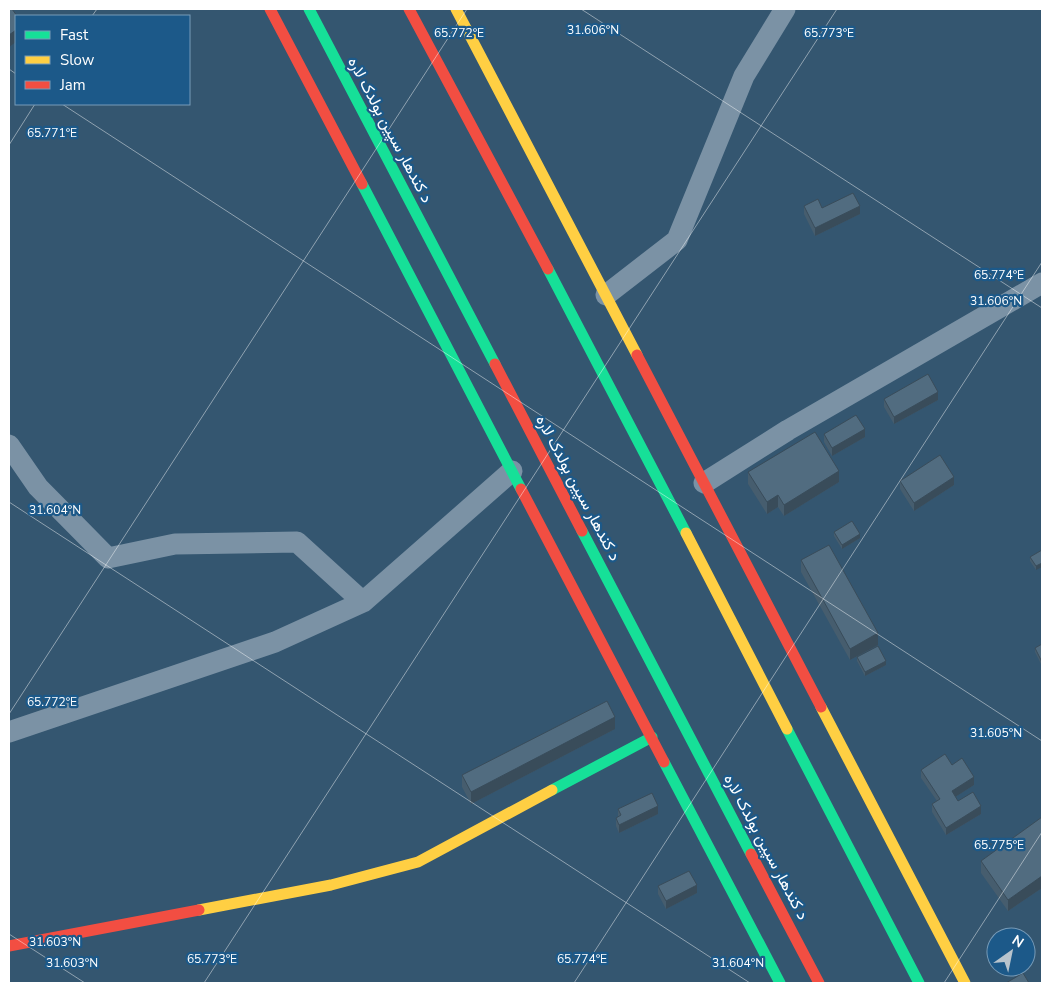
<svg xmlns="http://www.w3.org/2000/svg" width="1051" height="992" font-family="'Nunito Sans',Vazirmatn,sans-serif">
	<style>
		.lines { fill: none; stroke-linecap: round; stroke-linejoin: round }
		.street { stroke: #7b92a5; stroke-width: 21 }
		.fast { stroke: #16e098; stroke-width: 11 }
		.slow { stroke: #ffcf43; stroke-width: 11 }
		.jam { stroke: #f24e42; stroke-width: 11 }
		.wall { fill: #465d6e }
		.shaded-wall { fill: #394c5a }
		.building { fill: #516c80; stroke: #394c5a }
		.ticks { fill: none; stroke: #fff; stroke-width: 1; stroke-opacity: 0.45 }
		.labels { text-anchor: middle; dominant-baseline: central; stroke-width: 4.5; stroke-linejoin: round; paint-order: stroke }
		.street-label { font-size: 16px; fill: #fff; stroke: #1c5989 }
		.ticks-label { font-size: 12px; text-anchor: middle; fill: #fff; stroke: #1c5989; stroke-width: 4.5; stroke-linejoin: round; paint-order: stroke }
	</style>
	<rect width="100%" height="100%" fill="#345670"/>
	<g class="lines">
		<path class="street" d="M 606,295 L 677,240 L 744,76 L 785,9
			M 9,445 L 38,487 L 108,558 L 175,544 L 297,542 L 363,602
			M 704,483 L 788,430 L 1042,283
			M 9,732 L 275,642 L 363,602 L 512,471"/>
		<path class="fast" d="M 309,9 L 495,364
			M 362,184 L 521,489
			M 548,269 L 686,533
			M 582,531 L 751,854
			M 787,729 L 919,983
			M 664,762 L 780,983
			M 552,790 L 652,737"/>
		<path class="slow" d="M 456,9 L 637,355
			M 686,533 L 787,729
			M 821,707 L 965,983
			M 199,910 L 331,885 L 418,862 L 552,790"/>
		<path class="jam" d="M 270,9 L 362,184
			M 409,9 L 548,269
			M 637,355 L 821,707
			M 495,364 L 582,531
			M 521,489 L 664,762
			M 751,854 L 819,983
			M 9,946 L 199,910"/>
	</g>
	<path class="wall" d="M 804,206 L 860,214 L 815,236 L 804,214 Z
		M 884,399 L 938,400 L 894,424 L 884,407 Z
		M 824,434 L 865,437 L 832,456 L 824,442 Z
		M 748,472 L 839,482 L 784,516 L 778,507 L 767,514 L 748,484 Z
		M 900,481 L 954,485 L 914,511 L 900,489 Z
		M 834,532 L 860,538 L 842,549 L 834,536 Z
		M 1042,550 L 1036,570 L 1030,561 L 1030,557 Z
		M 801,560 L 878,645 L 850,660 L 801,572 Z
		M 1042,644 L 1042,666 L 1035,652 L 1035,648 Z
		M 857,657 L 886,665 L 865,676 L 857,661 Z
		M 615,729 L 471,804 L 462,787 L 462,775 Z
		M 952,765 L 974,785 L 955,797 L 958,801 L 981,814 L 946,835 L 932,812 L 932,804 L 937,801 L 921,778 L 921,770 Z
		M 618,809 L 658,814 L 619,833 L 616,826 L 616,818 L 618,817 Z
		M 1042,817 L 1042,888 L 1008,911 L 981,873 L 981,861 Z
		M 658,886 L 697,893 L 666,909 L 658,894 Z"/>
	<path class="shaded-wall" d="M 16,30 L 16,42 L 9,47 L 9,35 Z
		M 860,206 L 860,214 L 815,236 L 815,228 Z
		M 938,392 L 938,400 L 894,424 L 894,417 Z
		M 865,429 L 865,437 L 832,456 L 832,448 Z
		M 839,471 L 839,482 L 784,516 L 784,505 Z
		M 954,477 L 954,485 L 914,511 L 914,503 Z
		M 778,495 L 778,507 L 767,514 L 767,502 Z
		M 860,534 L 860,538 L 842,549 L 842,545 Z
		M 1042,563 L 1042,567 L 1036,570 L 1036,566 Z
		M 878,633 L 878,645 L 850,660 L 850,649 Z
		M 886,661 L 886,665 L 865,676 L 865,672 Z
		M 615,717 L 615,729 L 471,804 L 471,792 Z
		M 974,777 L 974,785 L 952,799 L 952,791 Z
		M 658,806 L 658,814 L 619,833 L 619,825 Z
		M 981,806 L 981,814 L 946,835 L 946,828 Z
		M 1042,876 L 1042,888 L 1008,911 L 1008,900 Z
		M 697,885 L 697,893 L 666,909 L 666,901 Z"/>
	<path class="building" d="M 9,9 L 12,9 L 17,16 L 16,16 L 16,30 L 9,35 Z
		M 853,193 L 860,206 L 815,228 L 804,206 L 818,199 L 822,208 Z
		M 928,374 L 938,392 L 894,417 L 884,399 Z
		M 856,415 L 865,429 L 832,448 L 824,434 Z
		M 815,432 L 839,471 L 784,505 L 778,495 L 767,502 L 748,472 Z
		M 940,455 L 954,477 L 914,503 L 900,481 Z
		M 852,521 L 860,534 L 842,545 L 834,532 Z
		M 829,545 L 878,633 L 850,649 L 801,560 Z
		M 1042,550 L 1042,563 L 1036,566 L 1030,557 Z
		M 1042,644 L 1042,662 L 1035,648 Z
		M 878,646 L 886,661 L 865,672 L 857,657 Z
		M 607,701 L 615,717 L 471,792 L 462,775 Z
		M 945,754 L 952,765 L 962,758 L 974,777 L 952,791 L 958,801 L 973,792 L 981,806 L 946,828 L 932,804 L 940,799 L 921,770 Z
		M 652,793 L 658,806 L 619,825 L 616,818 L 621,815 L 618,809 Z
		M 1042,817 L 1042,876 L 1008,900 L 981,861 Z
		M 689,871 L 697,885 L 666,901 L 658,886 Z
		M 1023,973 L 1029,983 L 1006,983 Z"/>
	<path class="ticks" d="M 581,9 L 1042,308M 92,16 L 97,9M 9,69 L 16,74M 62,104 L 1042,741M 9,145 L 35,104M 9,502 L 750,983M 9,714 L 467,9M 9,934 L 85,983M 204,983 L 837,9M 574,983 L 1042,262M 944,983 L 1042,832"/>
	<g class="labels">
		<g class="street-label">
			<text transform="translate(390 130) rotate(62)">د کندهار سپین بولدک لاره</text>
			<text transform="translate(578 488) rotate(62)">د کندهار سپین بولدک لاره</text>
			<text transform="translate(766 847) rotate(62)">د کندهار سپین بولدک لاره</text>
		</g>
	</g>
	<g class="ticks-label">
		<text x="593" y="34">31.606°N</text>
		<text x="459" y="37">65.772°E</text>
		<text x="829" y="37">65.773°E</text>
		<text x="52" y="137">65.771°E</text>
		<text x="999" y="279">65.774°E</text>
		<text x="996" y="305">31.606°N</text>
		<text x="55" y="514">31.604°N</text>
		<text x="52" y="706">65.772°E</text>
		<text x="996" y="737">31.605°N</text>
		<text x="999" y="849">65.775°E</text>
		<text x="55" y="946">31.603°N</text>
		<text x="212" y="963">65.773°E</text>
		<text x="582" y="963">65.774°E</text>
		<text x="72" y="967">31.603°N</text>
		<text x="738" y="967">31.604°N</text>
	</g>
	<rect width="1051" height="992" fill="none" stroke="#ffffff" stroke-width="20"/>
	<rect x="15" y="15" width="175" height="90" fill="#1c5989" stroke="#779bb8"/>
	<rect x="25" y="31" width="25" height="8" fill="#16e098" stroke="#779bb8"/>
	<text x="60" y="40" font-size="15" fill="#ffffff">Fast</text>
	<rect x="25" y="56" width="25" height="8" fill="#ffcf43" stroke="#779bb8"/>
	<text x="60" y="65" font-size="15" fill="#ffffff">Slow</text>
	<rect x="25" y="81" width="25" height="8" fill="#f24e42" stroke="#779bb8"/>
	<text x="60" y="90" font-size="15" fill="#ffffff">Jam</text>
	<g transform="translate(1011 952) rotate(33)"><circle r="24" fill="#1c5989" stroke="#779bb8"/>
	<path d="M0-4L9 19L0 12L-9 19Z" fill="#b8c4cd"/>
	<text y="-8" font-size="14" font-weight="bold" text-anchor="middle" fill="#ffffff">N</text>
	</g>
</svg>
